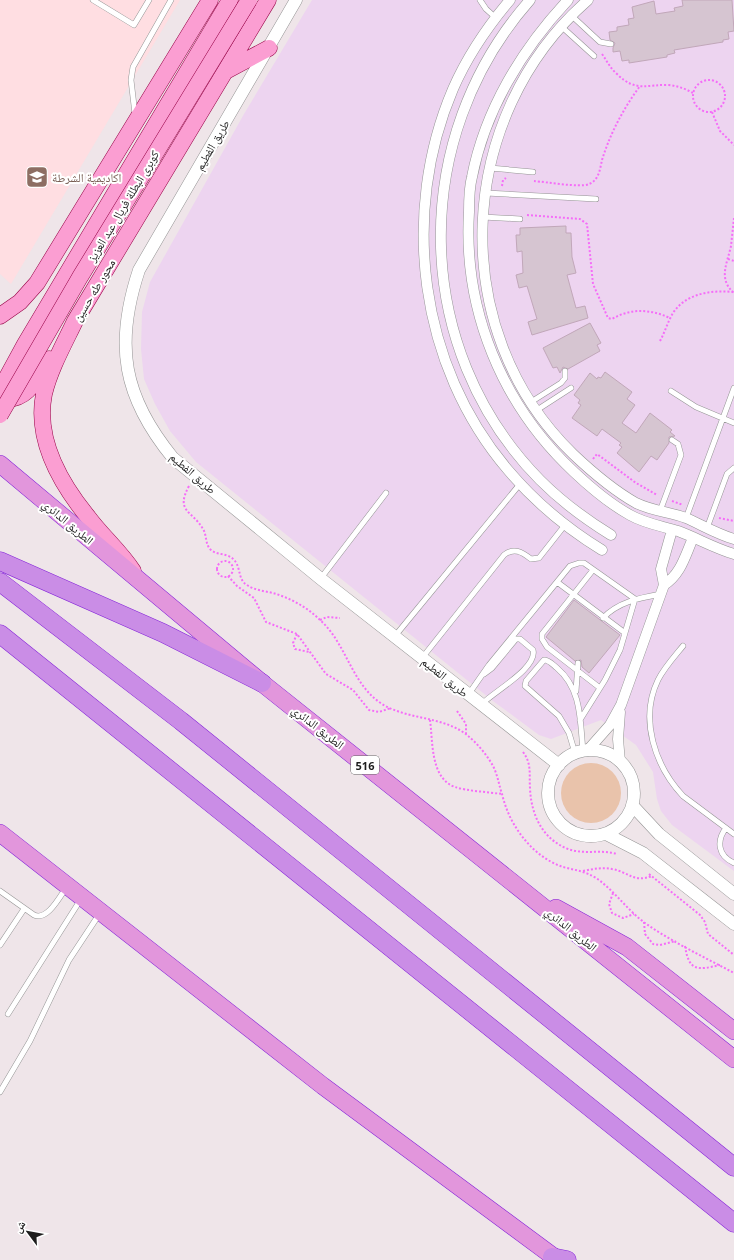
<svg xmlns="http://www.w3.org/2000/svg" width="734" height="1260" font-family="'Noto Sans','Noto Naskh Arabic',sans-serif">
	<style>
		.commercial { fill: #edd4f0 }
		.education { fill: #ffdee2 }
		.grass { fill: #e9c3ab }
		.building { fill: #d6c5d1; stroke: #c1a7b9 }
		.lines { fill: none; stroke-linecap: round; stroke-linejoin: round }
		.service-casing { stroke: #959595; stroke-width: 6 }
		.minor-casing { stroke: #959595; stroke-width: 11 }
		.tertiary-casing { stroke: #959595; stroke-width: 13 }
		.primary-casing { stroke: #970246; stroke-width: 17 }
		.trunk-casing { stroke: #8526d9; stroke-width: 18 }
		.motorway-casing { stroke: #8526d9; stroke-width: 19 }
		.path { stroke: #f56df8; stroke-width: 2; stroke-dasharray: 2 2; stroke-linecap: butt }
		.service { stroke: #fff; stroke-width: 5 }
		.minor { stroke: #fff; stroke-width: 10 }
		.tertiary { stroke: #fff; stroke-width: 12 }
		.primary { stroke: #fb9ed2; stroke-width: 16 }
		.trunk { stroke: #e296dc; stroke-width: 17 }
		.motorway { stroke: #ca8de6; stroke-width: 18 }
		.primary-bridge-casing { stroke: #970246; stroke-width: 17; stroke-linecap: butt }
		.primary-bridge { stroke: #fb9ed2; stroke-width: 16 }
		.labels { text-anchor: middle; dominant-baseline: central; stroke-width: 4; stroke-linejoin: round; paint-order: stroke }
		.shield { fill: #fff; stroke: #626262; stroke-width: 1 }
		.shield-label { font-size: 11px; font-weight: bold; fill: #1e1e1e }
		.street-label { font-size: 12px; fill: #1e1e1e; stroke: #fff }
		.education-label { font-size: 12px; fill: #785e54; stroke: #fff; text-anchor: start }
	</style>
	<rect width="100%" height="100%" fill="#efe5e9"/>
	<path class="commercial" d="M 312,0 L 734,0 L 734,871 L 672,825 L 661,811 L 657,799 L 653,772 L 636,745 L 601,720 L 551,739 L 539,735 L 493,701 L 196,462 L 170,431 L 155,404 L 144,379 L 141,349 L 142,312 L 150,282 L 244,114 Z"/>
	<path class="education" d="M 0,0 L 180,0 L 11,284 L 0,274 Z"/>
	<path class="grass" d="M561 793a30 30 0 1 1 60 0a30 30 0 1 1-60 0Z"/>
	<path class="building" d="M 682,0 L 732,0 L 734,31 L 728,32 L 729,39 L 723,40 L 723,42 L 674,50 L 675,53 L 667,55 L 667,57 L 629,63 L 629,60 L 622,61 L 620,51 L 613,52 L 613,48 L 615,43 L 610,40 L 609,32 L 617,31 L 617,27 L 629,25 L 628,19 L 634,18 L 632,7 L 654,1 L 656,14 L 675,11 L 674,8 L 683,6 Z
		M 566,226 L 566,233 L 571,233 L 572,257 L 576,273 L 567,275 L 576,308 L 585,306 L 588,318 L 532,335 L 528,322 L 537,319 L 527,286 L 519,288 L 516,275 L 523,273 L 522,251 L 517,252 L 516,235 L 520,235 L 520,228 Z
		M 590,323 L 601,343 L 597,345 L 600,351 L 568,369 L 563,367 L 560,373 L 557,367 L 553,368 L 543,348 Z
		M 605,372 L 632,392 L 627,399 L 635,405 L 622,423 L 636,433 L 650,413 L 672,430 L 670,432 L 675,436 L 669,437 L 669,443 L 657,460 L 651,456 L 639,472 L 617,453 L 622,447 L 619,445 L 621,443 L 602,429 L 597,436 L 572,418 L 581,405 L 578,403 L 580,400 L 574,395 L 590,373 L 597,379 L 598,377 L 601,378 Z
		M 574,600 L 620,635 L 589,673 L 582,667 L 581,660 L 575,661 L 546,637 Z"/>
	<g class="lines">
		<g class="service-casing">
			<path id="service" d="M 93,0 L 134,25 L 149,0
				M 480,0 L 486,9 L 496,18
				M 572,16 L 600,42 L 611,44
				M 562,27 L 594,56
				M 135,114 L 131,80 L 133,67 L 171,0
				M 490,168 L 533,172
				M 486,193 L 596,199
				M 483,217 L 520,219
				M 671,391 L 696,407 L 734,423
				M 531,402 L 561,383 L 565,378 L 565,371
				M 537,410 L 571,388
				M 660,511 L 681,455 L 678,444 L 672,440
				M 686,518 L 734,388
				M 707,528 L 727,474 L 734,468
				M 593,570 L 546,629 L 542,634 L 542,639 L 547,647 L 600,688
				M 321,578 L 386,493
				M 557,582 L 625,633
				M 603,618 C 618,602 639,598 661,594
				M 395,636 L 520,484
				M 683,646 C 674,657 664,668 658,680 C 639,719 655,766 683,796 L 734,834
				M 422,658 L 504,555 C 514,547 522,552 531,559 L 539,558 L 565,525
				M 576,691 L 578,663
				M 468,695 L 489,665 L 570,566 L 579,563 L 584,563 L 635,599 L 620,650 L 605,680 L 580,720
				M 482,704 C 493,692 538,668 533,650 L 520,639 L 516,639 L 492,668 L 484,674
				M 575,753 L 569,733 L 559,716 L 525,686 L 526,681 L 544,660 C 549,660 552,664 557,668 C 582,689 580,721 583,751
				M 726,828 C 716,841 718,856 734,863
				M 0,891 L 34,915 C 47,921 59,898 66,888
				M 0,945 L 24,909
				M 8,1014 L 81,899
				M 0,1092 L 30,1041 L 69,960 L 100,913"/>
		</g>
		<g class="minor-casing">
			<path id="minor" d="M 510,0 C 488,26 467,57 453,89 C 400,213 419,366 508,470 C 535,502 566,528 602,550
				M 530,0 C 409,137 410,348 540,480 C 561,501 585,519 611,535
				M 568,0 C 522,49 485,110 472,177 C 469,188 469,201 469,212 C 463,310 502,405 574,472 C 591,488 610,504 630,515 C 646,524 662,526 678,531 C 697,538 714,548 734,554
				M 588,0 C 455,116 445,330 573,454 C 592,472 613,490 636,503 C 652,511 670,512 686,518 C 702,525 717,534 734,539
				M 664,585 C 681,574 685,556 693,538
				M 587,751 L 610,725 L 621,705 L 664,585 L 661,569 L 672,530
				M 620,762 L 618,739 L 620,712"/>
		</g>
		<g class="tertiary-casing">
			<path id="tertiary" d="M 296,0 L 139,270 C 114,345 123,397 173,458 L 321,579 L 559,765
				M548 793a43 43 0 1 1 86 0a43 43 0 1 1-86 0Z
				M 632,805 L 659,834 L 734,894
				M 606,834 L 643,853 L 734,924"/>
		</g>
		<g class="primary-casing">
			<path id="primary" d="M 226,71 L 269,48
				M 0,316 L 20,302 L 37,283 L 210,0
				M 0,390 L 25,344 L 230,0
				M 0,398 C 27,404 38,377 49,359
				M 133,571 C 120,551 102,536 88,517 C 61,484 35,439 44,394 C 50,369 64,344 75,321 L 268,0"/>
		</g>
		<g class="trunk-casing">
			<path id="trunk" d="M 0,464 L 262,683 L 734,1059
				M 0,833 L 323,1086 L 558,1260
				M 556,908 L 627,947 L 734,1031"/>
		</g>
		<g class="motorway-casing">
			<path id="motorway" d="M 0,561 L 163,633 L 262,683
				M 0,582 L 181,721 L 734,1167
				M 0,634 L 734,1223
				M 552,1257 L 567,1260"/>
		</g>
		<path class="path" d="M 602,54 C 607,61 610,68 617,74 C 636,93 648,84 669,85 C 678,86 686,89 693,93
			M693 96a16 16 0 1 1 32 0a16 16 0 1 1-32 0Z
			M 712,112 L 720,131 L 734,145
			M 534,181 C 546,182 581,188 589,184 C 599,180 600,169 602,160 C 610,134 623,109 640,86
			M 502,186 L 503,180 L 506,178
			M 527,215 L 580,219 L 587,224 L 593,284 L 608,318 L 612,319 C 631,308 650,309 670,318
			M 734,218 C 733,227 732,237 731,246 C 727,264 718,279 734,293
			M 728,259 L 734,261
			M 660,341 C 665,332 668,321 673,313 C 686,293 712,290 733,292
			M 593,459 L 597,454 L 636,483 L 657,495
			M 189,486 C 175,512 192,510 203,529 C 207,535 205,545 211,550 C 218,556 228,552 235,561 C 241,569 238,580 247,585 C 254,590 264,591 273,593 C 290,598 307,607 320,620 C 347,644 351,684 382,704 C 408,720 443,716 467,735 C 477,743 488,756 494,768 C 498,777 499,785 502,794 C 506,811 514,827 525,840 C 535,852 548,862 563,867 C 574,870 585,871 596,878 C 614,890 627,910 645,923 C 672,942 704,957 734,973
			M 672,501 L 683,505
			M 719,518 L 734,521
			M217 569a8 8 0 1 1 16 0a8 8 0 1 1-16 0Z
			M 228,576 L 237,586 L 254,598 L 266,622 L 297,634 L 326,674 L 353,690 L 369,710 L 379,712 L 391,708
			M 320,620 L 327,617 L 340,618
			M 297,634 L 293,643 L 295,649 L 309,652
			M 457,711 L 466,724 L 466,735
			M 430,720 C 433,741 430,778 455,787 C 467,791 488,792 502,794
			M 523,752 C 532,764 529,774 530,788 C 531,814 542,839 568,849 C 584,855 601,849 617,854
			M 583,871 C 593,869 603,867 612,869 C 629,872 633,883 652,876
			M 649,874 L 700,915 L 705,922 L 708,934 L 734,955
			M 613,893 L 609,904 L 612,913 L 623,918 L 634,914
			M 644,922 L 645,934 L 653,944 L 660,945 L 676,941
			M 685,946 C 689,972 698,970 720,965"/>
		<use href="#service" class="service"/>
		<use href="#minor" class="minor"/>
		<use href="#tertiary" class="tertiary"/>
		<use href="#primary" class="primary"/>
		<use href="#trunk" class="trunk"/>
		<use href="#motorway" class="motorway"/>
		<g class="primary-bridge-casing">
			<path id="primary-bridge" d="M 0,415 L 80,277 L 249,0"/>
		</g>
		<use href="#primary-bridge" class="primary-bridge"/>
	</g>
	<defs>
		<g id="university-square" transform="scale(1.15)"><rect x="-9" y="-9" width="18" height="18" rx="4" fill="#8d6e63" stroke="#fff"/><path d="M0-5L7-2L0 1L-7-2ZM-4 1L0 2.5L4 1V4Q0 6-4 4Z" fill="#fff"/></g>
	</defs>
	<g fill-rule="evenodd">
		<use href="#university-square" x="37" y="177"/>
	</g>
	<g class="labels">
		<rect class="shield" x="351" y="756" width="28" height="18" rx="3"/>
		<g class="shield-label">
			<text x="365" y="765">516</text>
		</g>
		<g class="street-label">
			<text transform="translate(212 145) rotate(-60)">طريق الفطيم</text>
			<text transform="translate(123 206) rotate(-59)">كوبرى البطلة فريال عبد العزيز</text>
			<text transform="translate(94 290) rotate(-59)">محور طه حسين</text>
			<text transform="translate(193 473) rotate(41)">طريق الفطيم</text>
			<text transform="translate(68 522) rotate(40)">الطريق الدائري</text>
			<text transform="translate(445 677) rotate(39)">طريق الفطيم</text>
			<text transform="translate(318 727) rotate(38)">الطريق الدائري</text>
			<text transform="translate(571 929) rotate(39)">الطريق الدائري</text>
		</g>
		<g class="education-label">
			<text x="52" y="177">اكاديمية الشرطة</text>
		</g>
	</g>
	<g transform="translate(28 1232) rotate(302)" stroke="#ffffff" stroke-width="3" paint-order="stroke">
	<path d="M0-3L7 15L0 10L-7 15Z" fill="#1e1e1e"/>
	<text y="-6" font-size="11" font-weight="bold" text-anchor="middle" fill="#1e1e1e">ش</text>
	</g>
</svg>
